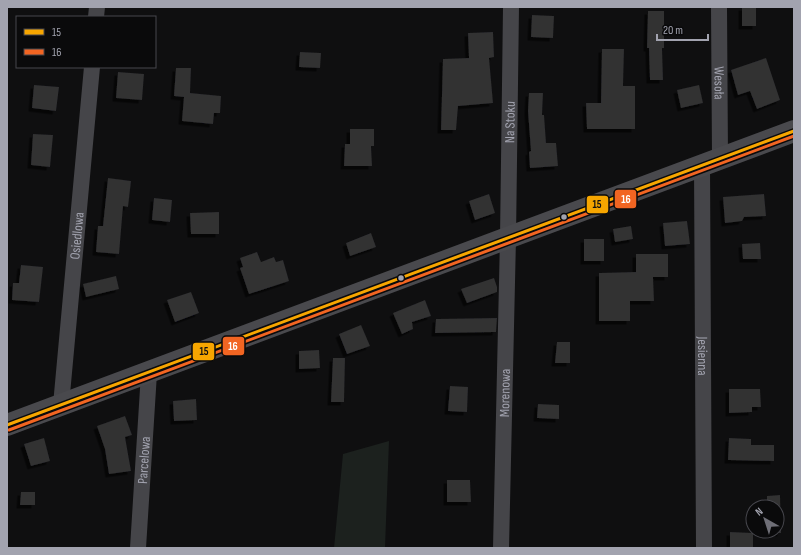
<svg xmlns="http://www.w3.org/2000/svg" width="801" height="555" font-family="'Sofia Sans Condensed',sans-serif">
	<style>
		.green { fill: #1c211e }
		.building { fill: #303032; filter: url(#shadow) }
		.lines { fill: none; stroke-linecap: round; stroke-linejoin: round }
		.street { stroke: #454549; stroke-width: 16 }
		.secondary { stroke: #49494d; stroke-width: 22 }
		.bus-1-casing { stroke: #0a0a0b; stroke-width: 6 }
		.bus-2-casing { stroke: #0a0a0b; stroke-width: 6 }
		.bus-1 { stroke: #f7a600; stroke-width: 3 }
		.bus-2 { stroke: #f26522; stroke-width: 3 }
		.bus-dot { fill: #a2a3af; stroke: #0a0a0b; stroke-width: 1.5 }
		.labels { text-anchor: middle; dominant-baseline: central; stroke-width: 3; stroke-linejoin: round; paint-order: stroke }
		.street-label { font-size: 14px; fill: #a2a3af; stroke: #0a0a0b }
		.line-badge { stroke: #0a0a0b; stroke-width: 1.5 }
		.badge-label { font-size: 11px; text-anchor: middle; font-weight: bold; fill: #fff }
		.pale-badge-label { font-size: 11px; text-anchor: middle; font-weight: bold; fill: #111 }
	</style>
	<defs>
		<filter id="shadow"><feDropShadow dx="-3.5" dy="3.5" stdDeviation="0" flood-color="#0009"/></filter>
	</defs>
	<rect width="100%" height="100%" fill="#0f0f10"/>
	<path class="green" d="M 389,441 L 385,548 L 334,548 L 343,454 Z"/>
	<path class="building" d="M 742,7 L 756,7 L 756,26 L 742,26 Z
		M 648,11 L 664,11 L 664,48 L 662,48 L 663,80 L 650,80 L 649,48 L 647,48 Z
		M 532,15 L 554,16 L 553,38 L 531,37 Z
		M 493,32 L 494,57 L 489,58 L 493,103 L 458,106 L 456,130 L 441,130 L 443,59 L 469,58 L 468,33 Z
		M 602,49 L 624,49 L 623,86 L 635,86 L 635,129 L 587,129 L 586,103 L 601,103 Z
		M 300,52 L 321,53 L 320,68 L 299,67 Z
		M 766,58 L 780,100 L 757,109 L 750,91 L 738,95 L 731,70 Z
		M 176,68 L 191,68 L 190,93 L 221,96 L 220,113 L 214,113 L 213,124 L 182,121 L 184,97 L 174,96 Z
		M 118,72 L 144,74 L 142,100 L 116,98 Z
		M 34,85 L 59,87 L 56,111 L 32,108 Z
		M 699,85 L 703,103 L 681,108 L 677,90 Z
		M 529,93 L 543,93 L 542,115 L 544,115 L 546,143 L 556,143 L 558,166 L 530,168 L 529,152 L 531,151 L 528,111 Z
		M 350,129 L 374,129 L 374,146 L 371,146 L 372,166 L 344,166 L 345,144 L 350,144 Z
		M 33,134 L 53,135 L 50,167 L 31,165 Z
		M 108,178 L 131,181 L 128,207 L 123,206 L 119,254 L 96,252 L 98,226 L 103,226 Z
		M 489,194 L 495,213 L 475,220 L 469,201 Z
		M 764,194 L 766,216 L 744,217 L 742,221 L 725,223 L 723,197 Z
		M 154,198 L 172,200 L 170,222 L 152,220 Z
		M 219,212 L 219,234 L 191,234 L 190,213 Z
		M 687,221 L 690,244 L 665,246 L 663,223 Z
		M 631,226 L 633,239 L 615,242 L 613,229 Z
		M 371,233 L 376,247 L 350,256 L 346,243 Z
		M 584,239 L 604,239 L 604,261 L 584,261 Z
		M 760,243 L 761,259 L 743,259 L 742,244 Z
		M 257,252 L 261,262 L 274,257 L 276,262 L 283,260 L 289,281 L 249,294 L 240,268 L 243,267 L 240,258 Z
		M 636,254 L 668,254 L 668,277 L 653,277 L 654,301 L 630,301 L 630,321 L 599,321 L 599,273 L 636,272 Z
		M 21,265 L 43,267 L 39,302 L 12,300 L 13,283 L 19,283 Z
		M 116,276 L 119,289 L 86,297 L 83,284 Z
		M 494,278 L 497,287 L 497,292 L 467,303 L 461,289 Z
		M 191,292 L 199,313 L 175,322 L 167,300 Z
		M 425,300 L 431,316 L 412,322 L 413,329 L 402,334 L 393,313 Z
		M 497,318 L 496,332 L 435,333 L 436,319 Z
		M 361,325 L 370,346 L 347,354 L 339,334 Z
		M 557,342 L 570,342 L 570,363 L 555,363 Z
		M 319,350 L 320,368 L 299,369 L 299,351 Z
		M 333,358 L 345,358 L 344,402 L 331,402 Z
		M 450,386 L 468,387 L 467,412 L 448,411 Z
		M 729,389 L 760,389 L 761,407 L 752,407 L 752,412 L 729,413 Z
		M 196,399 L 197,420 L 174,421 L 173,401 Z
		M 538,404 L 559,405 L 559,419 L 537,418 Z
		M 125,416 L 132,435 L 125,437 L 131,471 L 109,474 L 105,449 L 97,426 Z
		M 44,438 L 50,461 L 31,466 L 24,444 Z
		M 729,438 L 751,439 L 751,445 L 774,445 L 774,461 L 728,460 Z
		M 447,480 L 470,480 L 471,502 L 447,502 Z
		M 21,492 L 35,492 L 35,505 L 20,505 Z
		M 780,495 L 781,533 L 767,533 L 767,531 L 777,531 L 777,507 L 767,507 L 767,496 Z
		M 730,532 L 753,533 L 753,548 L 730,548 Z"/>
	<g class="lines">
		<g class="street">
			<path id="s1" d="M 719,7 L 720,158"/>
			<path d="M 96,17 L 97,7"/>
			<path id="s2" d="M 702,165 L 704,548"/>
			<path id="s3" d="M 61,405 L 92,67"/>
			<path id="s4" d="M 138,548 L 149,373"/>
			<path id="s5" d="M 501,548 L 508,238 L 511,7"/>
		</g>
		<path class="secondary" d="M 7,425 L 794,131"/>
		<g class="bus-1-casing">
			<path id="bus-1" d="M 7,425 L 794,131"/>
		</g>
		<g class="bus-2-casing">
			<path id="bus-2" d="M 9,430 L 794,136"/>
		</g>
		<use href="#bus-1" class="bus-1"/>
		<use href="#bus-2" class="bus-2"/>
	</g>
	<g class="bus-dot">
		<circle cx="564" cy="217" r="3.5"/>
		<circle cx="401" cy="278" r="3.5"/>
	</g>
	<g class="labels">
		<g class="street-label">
			<text stroke="none"><textPath href="#s1" startOffset="76">Wesoła</textPath></text>
			<text stroke="none"><textPath href="#s5" startOffset="426">Na Stoku</textPath></text>
			<text stroke="none"><textPath href="#s3" startOffset="170">Osiedlowa</textPath></text>
			<text stroke="none"><textPath href="#s2" startOffset="191">Jesienna</textPath></text>
			<text stroke="none"><textPath href="#s5" startOffset="155">Morenowa</textPath></text>
			<text stroke="none"><textPath href="#s4" startOffset="88">Parcelowa</textPath></text>
		</g>
	</g>
	<g class="line-badge">
		<rect x="614" y="189" width="23" height="20" rx="4" fill="#f26522"/>
		<rect x="586" y="195" width="23" height="19" rx="4" fill="#f7a600"/>
		<rect x="222" y="336" width="23" height="20" rx="4" fill="#f26522"/>
		<rect x="192" y="342" width="23" height="19" rx="4" fill="#f7a600"/>
	</g>
	<g class="badge-label">
		<text x="626" y="203">16</text>
		<text x="233" y="350">16</text>
	</g>
	<g class="pale-badge-label">
		<text x="597" y="208">15</text>
		<text x="204" y="355">15</text>
	</g>
	<rect width="801" height="555" fill="none" stroke="#a2a3af" stroke-width="16"/>
	<rect x="16" y="16" width="140" height="52" fill="#0a0a0b" stroke="#47474d"/>
	<rect x="24" y="29" width="20" height="6" fill="#f7a600" stroke="#47474d"/>
	<text x="52" y="36" font-size="12" fill="#a2a3af">15</text>
	<rect x="24" y="49" width="20" height="6" fill="#f26522" stroke="#47474d"/>
	<text x="52" y="56" font-size="12" fill="#a2a3af">16</text>
	<g transform="translate(765 519) rotate(321)"><circle r="19" fill="#0a0a0b" stroke="#47474d"/>
	<path d="M0-3L7 15L0 10L-7 15Z" fill="#6f6f77"/>
	<text y="-6" font-size="11" font-weight="bold" text-anchor="middle" fill="#a2a3af">N</text>
	</g>
	<path d="M657 34v6h51v-6" fill="none" stroke="#a2a3af" stroke-width="2"/>
	<text x="663" y="34" font-size="12" fill="#a2a3af" stroke="#0a0a0b" stroke-width="3" paint-order="stroke">20 m</text>
</svg>
